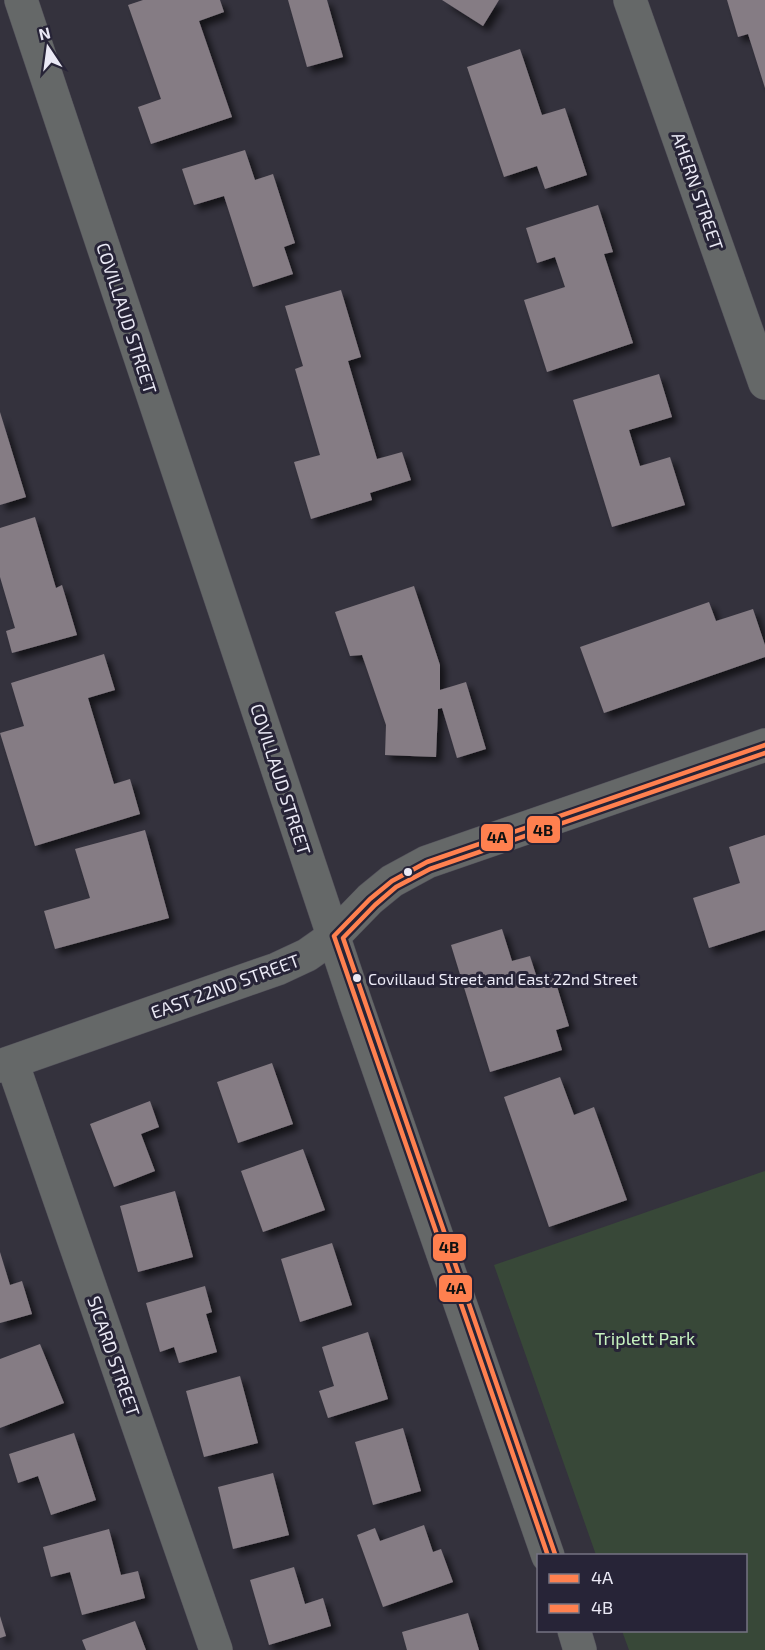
<svg xmlns="http://www.w3.org/2000/svg" width="765" height="1650" font-family="'Exo 2',sans-serif">
	<style>
		.green { fill: #384838 }
		.building { fill: #857c84; filter: url(#shadow) }
		.lines { fill: none; stroke-linecap: round; stroke-linejoin: round }
		.minor-casing { stroke: #52505a; stroke-width: 34 }
		.minor { stroke: #656868; stroke-width: 33 }
		.bus-1-casing { stroke: #272437; stroke-width: 9 }
		.bus-2-casing { stroke: #272437; stroke-width: 9 }
		.bus-1 { stroke: #ff804f; stroke-width: 4.5 }
		.bus-2 { stroke: #ff804f; stroke-width: 4.5 }
		.bus-dot { fill: #eae9f5; stroke: #272437; stroke-width: 2 }
		.labels { text-anchor: middle; dominant-baseline: central; stroke-width: 6; stroke-linejoin: round; paint-order: stroke }
		.bus-label { font-size: 16px; fill: #eae9f5; stroke: #272437; text-anchor: start }
		.street-label { font-size: 18px; fill: #eae9f5; stroke: #272437 }
		.park-label { font-size: 18px; fill: #c6f2bf; stroke: #272437 }
		.line-badge { stroke: #272437; stroke-width: 2 }
		.pale-badge-label { font-size: 16px; text-anchor: middle; font-weight: bold; fill: #111 }
	</style>
	<defs>
		<filter id="shadow"><feDropShadow dx="5.5" dy="5.5" stdDeviation="3" flood-color="#0009"/></filter>
	</defs>
	<rect width="100%" height="100%" fill="#34323d"/>
	<path class="green" d="M 765,1171 L 765,1650 L 629,1650 L 622,1631 L 746,1630 L 746,1556 L 596,1555 L 494,1265 Z"/>
	<path class="building" d="M 143,0 L 220,0 L 224,12 L 199,21 L 232,117 L 151,144 L 138,107 L 161,99 L 128,5 Z
		M 288,0 L 327,0 L 343,57 L 307,67 Z
		M 442,0 L 499,0 L 483,26 Z
		M 727,0 L 765,0 L 765,88 L 748,34 L 738,37 Z
		M 520,49 L 542,115 L 565,108 L 587,175 L 545,189 L 537,166 L 504,177 L 467,67 Z
		M 245,150 L 255,180 L 273,174 L 295,243 L 284,247 L 293,274 L 253,287 L 224,196 L 194,205 L 182,169 Z
		M 598,205 L 613,252 L 604,254 L 633,343 L 547,372 L 524,300 L 565,287 L 555,257 L 537,263 L 526,228 Z
		M 341,290 L 361,357 L 348,361 L 377,459 L 402,452 L 411,480 L 370,493 L 372,500 L 311,519 L 294,462 L 320,455 L 295,369 L 303,366 L 285,306 Z
		M 659,374 L 672,417 L 629,430 L 640,466 L 670,457 L 685,505 L 612,527 L 573,400 Z
		M 0,412 L 26,497 L 0,505 Z
		M 35,517 L 56,588 L 62,585 L 77,635 L 12,653 L 6,631 L 15,628 L 0,577 L 0,528 Z
		M 414,586 L 440,665 L 440,690 L 466,682 L 486,749 L 457,758 L 442,708 L 438,709 L 436,757 L 385,755 L 386,725 L 362,655 L 350,656 L 335,612 Z
		M 709,602 L 716,621 L 753,609 L 765,645 L 765,657 L 604,713 L 580,647 Z
		M 104,654 L 115,690 L 88,698 L 114,784 L 130,779 L 140,814 L 35,846 L 0,733 L 24,726 L 11,683 Z
		M 145,830 L 169,918 L 55,949 L 44,911 L 90,898 L 75,849 Z
		M 765,835 L 765,930 L 709,948 L 693,898 L 740,883 L 729,847 Z
		M 502,929 L 512,961 L 530,956 L 537,978 L 553,973 L 569,1026 L 556,1030 L 562,1050 L 490,1072 L 451,945 Z
		M 272,1063 L 293,1124 L 238,1143 L 217,1082 Z
		M 560,1077 L 574,1115 L 594,1107 L 627,1200 L 549,1227 L 504,1097 Z
		M 150,1101 L 159,1127 L 141,1134 L 155,1171 L 114,1187 L 90,1124 Z
		M 303,1149 L 325,1210 L 263,1232 L 241,1171 Z
		M 175,1191 L 193,1257 L 138,1272 L 120,1206 Z
		M 332,1243 L 352,1305 L 300,1322 L 281,1259 Z
		M 0,1252 L 10,1285 L 22,1281 L 32,1314 L 0,1323 Z
		M 205,1286 L 212,1312 L 206,1314 L 217,1352 L 179,1363 L 174,1347 L 160,1352 L 146,1303 Z
		M 368,1332 L 388,1399 L 328,1418 L 319,1391 L 334,1386 L 322,1347 Z
		M 40,1344 L 64,1403 L 0,1428 L 0,1359 Z
		M 240,1376 L 258,1443 L 204,1457 L 186,1391 Z
		M 403,1428 L 421,1491 L 373,1505 L 355,1442 Z
		M 74,1433 L 96,1500 L 51,1515 L 38,1476 L 18,1483 L 9,1454 Z
		M 273,1473 L 289,1535 L 233,1549 L 218,1487 Z
		M 424,1525 L 433,1552 L 441,1549 L 453,1582 L 383,1607 L 357,1535 L 375,1528 L 380,1541 Z
		M 109,1529 L 121,1575 L 138,1571 L 145,1598 L 82,1615 L 70,1572 L 51,1577 L 43,1547 Z
		M 294,1567 L 305,1604 L 323,1598 L 331,1626 L 269,1645 L 250,1580 Z
		M 468,1613 L 479,1650 L 407,1650 L 402,1632 Z
		M 0,1616 L 6,1636 L 0,1638 Z
		M 135,1621 L 146,1650 L 86,1650 L 82,1640 Z"/>
	<g class="lines">
		<g class="minor-casing">
			<path id="minor" d="M 21,0 L 356,1004 L 548,1556
				M 630,0 L 765,383
				M 12,1062 L 216,1650
				M 0,1066 L 277,969 L 307,955 L 334,936 L 370,899 L 392,881 L 427,862 L 765,745
				M 574,1630 L 580,1650"/>
		</g>
		<use href="#minor" class="minor"/>
		<g class="bus-1-casing">
			<path id="bus-1" d="M 548,1556 L 334,936 L 370,899 L 392,881 L 427,862 L 765,745"/>
		</g>
		<g class="bus-2-casing">
			<path id="bus-2" d="M 555,1554 L 343,938 L 375,905 L 396,887 L 430,869 L 765,753"/>
		</g>
		<use href="#bus-1" class="bus-1"/>
		<use href="#bus-2" class="bus-2"/>
	</g>
	<g class="bus-dot">
		<circle cx="408" cy="872" r="5"/>
		<circle cx="357" cy="978" r="5"/>
	</g>
	<g class="labels">
		<g class="bus-label">
			<text x="368" y="978">Covillaud Street and East 22nd Street</text>
		</g>
		<g class="street-label">
			<text transform="translate(698 191) rotate(71)">AHERN STREET</text>
			<text transform="translate(127 318) rotate(72)">COVILLAUD STREET</text>
			<text transform="translate(281 779) rotate(72)">COVILLAUD STREET</text>
			<text transform="translate(225 986) rotate(-20)">EAST 22ND STREET</text>
			<text transform="translate(114 1356) rotate(71)">SICARD STREET</text>
		</g>
		<g class="park-label">
			<text x="645" y="1338">Triplett Park</text>
		</g>
	</g>
	<g class="line-badge">
		<rect x="526" y="815" width="35" height="29" rx="6" fill="#ff804f"/>
		<rect x="480" y="823" width="34" height="29" rx="6" fill="#ff804f"/>
		<rect x="432" y="1233" width="35" height="29" rx="6" fill="#ff804f"/>
		<rect x="438" y="1274" width="35" height="29" rx="6" fill="#ff804f"/>
	</g>
	<g class="pale-badge-label">
		<text x="543" y="836">4B</text>
		<text x="497" y="843">4A</text>
		<text x="449" y="1253">4B</text>
		<text x="456" y="1294">4A</text>
	</g>
	<rect x="537" y="1554" width="210" height="78" fill="#272437" stroke="#757383" stroke-width="1.5"/>
	<rect x="549" y="1574" width="30" height="9" fill="#ff804f" stroke="#757383" stroke-width="1.5"/>
	<text x="591" y="1584" font-size="18" fill="#eae9f5">4A</text>
	<rect x="549" y="1604" width="30" height="9" fill="#ff804f" stroke="#757383" stroke-width="1.5"/>
	<text x="591" y="1614" font-size="18" fill="#eae9f5">4B</text>
	<g transform="translate(48 48) rotate(347)" stroke="#272437" stroke-width="4.5" paint-order="stroke">
	<path d="M0-4.5L10 22L0 15L-10 22Z" fill="#eae9f5"/>
	<text y="-9" font-size="16" font-weight="bold" text-anchor="middle" fill="#eae9f5">N</text>
	</g>
</svg>
